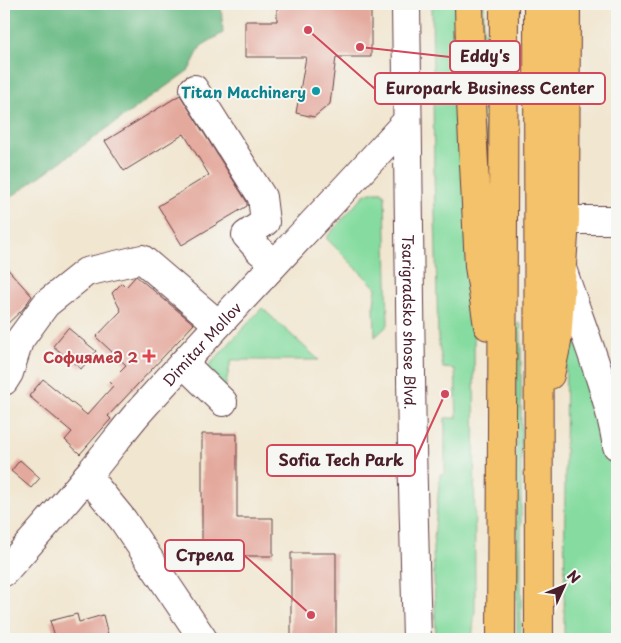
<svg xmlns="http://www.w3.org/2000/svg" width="621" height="643" font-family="'Playpen Sans',sans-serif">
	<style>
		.green { fill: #86dca0; stroke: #687e66 }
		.forest { fill: #6cbc86; stroke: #5b6e58 }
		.building { fill: #e4a99d }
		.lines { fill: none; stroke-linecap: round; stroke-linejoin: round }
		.minor-casing { stroke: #633d44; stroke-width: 30 }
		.highway-casing { stroke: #633d44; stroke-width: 30 }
		.minor { stroke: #fff; stroke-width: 28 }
		.highway { stroke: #f3c26a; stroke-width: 28 }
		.culture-dot { fill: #0f9aa8; stroke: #f6f6f2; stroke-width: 2 }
		.health-dot { fill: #e0444e; stroke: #f6f6f2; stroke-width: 2 }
		.labels { text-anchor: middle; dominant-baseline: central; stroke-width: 4; stroke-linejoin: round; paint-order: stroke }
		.culture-label { font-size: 15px; font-weight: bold; fill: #0d838f; stroke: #f6f6f2; text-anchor: end }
		.street-label { font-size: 15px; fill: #4a1f2b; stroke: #f6f6f2 }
		.health-label { font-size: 15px; font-weight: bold; fill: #be3a42; stroke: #f6f6f2; text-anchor: end }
		.leader { fill: none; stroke: #d1495b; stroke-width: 2 }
		.callout-dot { fill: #d1495b; stroke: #f6f6f2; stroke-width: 2 }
		.callout { fill: #f6f6f2; stroke: #d1495b; stroke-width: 2 }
		.callout-label { font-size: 16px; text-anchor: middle; font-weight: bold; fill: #4a1f2b }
	</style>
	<rect width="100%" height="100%" fill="#f6f6f2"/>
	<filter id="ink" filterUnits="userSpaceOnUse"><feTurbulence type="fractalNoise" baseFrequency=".02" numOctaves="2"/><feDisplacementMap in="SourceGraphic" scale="10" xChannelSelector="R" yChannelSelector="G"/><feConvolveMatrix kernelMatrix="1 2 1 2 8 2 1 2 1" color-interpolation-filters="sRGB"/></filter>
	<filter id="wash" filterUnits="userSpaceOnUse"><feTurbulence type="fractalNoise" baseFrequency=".0096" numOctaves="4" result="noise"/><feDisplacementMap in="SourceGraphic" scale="20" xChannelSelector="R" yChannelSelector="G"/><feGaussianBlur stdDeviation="1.12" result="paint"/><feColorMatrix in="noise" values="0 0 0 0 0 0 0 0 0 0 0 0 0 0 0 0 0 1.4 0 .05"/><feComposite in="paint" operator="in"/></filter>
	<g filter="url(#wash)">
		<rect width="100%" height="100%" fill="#f1e6d0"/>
		<path class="green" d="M 432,4 L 459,4 L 468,233 L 474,328 L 475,610 L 472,639 L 436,639 L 433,549 L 440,474 L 445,474 L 445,418 L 457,418 L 455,369 L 443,368 L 438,338 L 434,171 Z
			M 478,4 L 484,4 L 483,32 L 487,32 L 487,174 Z
			M 371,192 L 382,192 L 385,196 L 388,325 L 375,337 L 374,305 L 376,288 L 326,238 L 364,195 Z
			M 262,308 L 319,360 L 231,360 L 224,393 L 203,372 Z
			M 568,310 L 607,431 L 612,461 L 615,639 L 564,639 L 566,325 Z
			M 519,323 L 521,325 L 521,639 L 517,639 L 516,325 Z"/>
		<path class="forest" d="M 4,4 L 221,4 L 223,33 L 201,46 L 189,70 L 4,202 Z"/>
		<g id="blocks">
			<path class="building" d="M 277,4 L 371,4 L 371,57 L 336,57 L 330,104 L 314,117 L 296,113 L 306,57 L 245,57 L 245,21 L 277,21 Z
				M 180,95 L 247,202 L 247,206 L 182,245 L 158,206 L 209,175 L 184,134 L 124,171 L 105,141 Z
				M 4,265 L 32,296 L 23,309 L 4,327 Z
				M 136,276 L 194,324 L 108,416 L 111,419 L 80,454 L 65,440 L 72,432 L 29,396 L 43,379 L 87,415 L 113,386 L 109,382 L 126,365 L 96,337 L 121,311 L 112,293 L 122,283 L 126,287 Z
				M 68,328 L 96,351 L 81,369 L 53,346 Z
				M 202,434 L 237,434 L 237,518 L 273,518 L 273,556 L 202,556 Z
				M 20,460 L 40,478 L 31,488 L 11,471 Z
				M 291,553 L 336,553 L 336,639 L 291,639 Z
				M 77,614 L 79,622 L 103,615 L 109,639 L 56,639 L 50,621 Z"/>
		</g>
	</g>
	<g filter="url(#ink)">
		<use href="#blocks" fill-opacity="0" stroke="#633d44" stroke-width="1"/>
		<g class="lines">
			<g class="minor-casing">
				<g id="minor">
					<path id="s1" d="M 406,4 L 412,449 L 417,639"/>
					<path d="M 194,89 L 262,197 L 265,222 L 246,235 L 260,251 L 275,263"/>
					<path d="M 565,220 L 617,220"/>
					<path d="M 562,268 C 581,327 607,385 617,446"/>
					<path d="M 183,363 L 223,402"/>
					<path d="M 4,381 L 9,373 L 19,341 L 46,304 L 86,272 L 142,259 L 218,324"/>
					<path d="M 87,476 L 123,520 L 203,639"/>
					<path id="s2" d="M 4,572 C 33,540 61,508 88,475 C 105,455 121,433 138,413 C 226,314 318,219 407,121"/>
				</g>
			</g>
			<g class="highway-casing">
				<path id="highway" d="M 469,4 L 471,102 L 479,266 L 488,326
					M 538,4 L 539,639
					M 550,375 L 557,342 L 565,220 L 566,4
					M 501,639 L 504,4"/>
			</g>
			<use href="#minor" class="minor"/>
			<use href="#highway" class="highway"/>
		</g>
	</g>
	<circle class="culture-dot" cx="316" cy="91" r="5"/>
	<path class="health-dot" d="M146.5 348.5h5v5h5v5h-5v5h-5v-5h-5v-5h5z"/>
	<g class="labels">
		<g class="culture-label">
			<text x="306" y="91">Titan Machinery</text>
		</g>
		<g class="street-label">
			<text stroke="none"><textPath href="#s1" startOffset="318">Tsarigradsko shose Blvd.</textPath></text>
			<text stroke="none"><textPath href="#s2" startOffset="302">Dimitar Mollov</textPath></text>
		</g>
		<g class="health-label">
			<text x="138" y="356">Софиямед 2</text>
		</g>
	</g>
	<path class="leader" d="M360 47L450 57M308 30L375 89M445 394L415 460M311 615L244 555"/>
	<g class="callout-dot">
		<circle cx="360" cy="47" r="5"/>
		<circle cx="308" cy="30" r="5"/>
		<circle cx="445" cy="394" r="5"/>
		<circle cx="311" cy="615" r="5"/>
	</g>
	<g class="callout">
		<rect x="450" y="41" width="70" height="31" rx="5"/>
		<rect x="375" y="73" width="230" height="31" rx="5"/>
		<rect x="267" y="445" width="148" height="31" rx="5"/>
		<rect x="165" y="540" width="79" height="31" rx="5"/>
	</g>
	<g class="callout-label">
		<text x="485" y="62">Eddy's</text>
		<text x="490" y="94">Europark Business Center</text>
		<text x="341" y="466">Sofia Tech Park</text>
		<text x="205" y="561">Стрела</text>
	</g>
	<rect width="621" height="643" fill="none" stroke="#f6f6f2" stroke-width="20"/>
	<g transform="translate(564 586) rotate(46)" stroke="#f6f6f2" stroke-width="4" paint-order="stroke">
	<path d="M0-4L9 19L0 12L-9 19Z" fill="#4a1f2b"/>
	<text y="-8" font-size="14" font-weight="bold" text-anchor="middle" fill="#4a1f2b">N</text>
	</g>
</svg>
